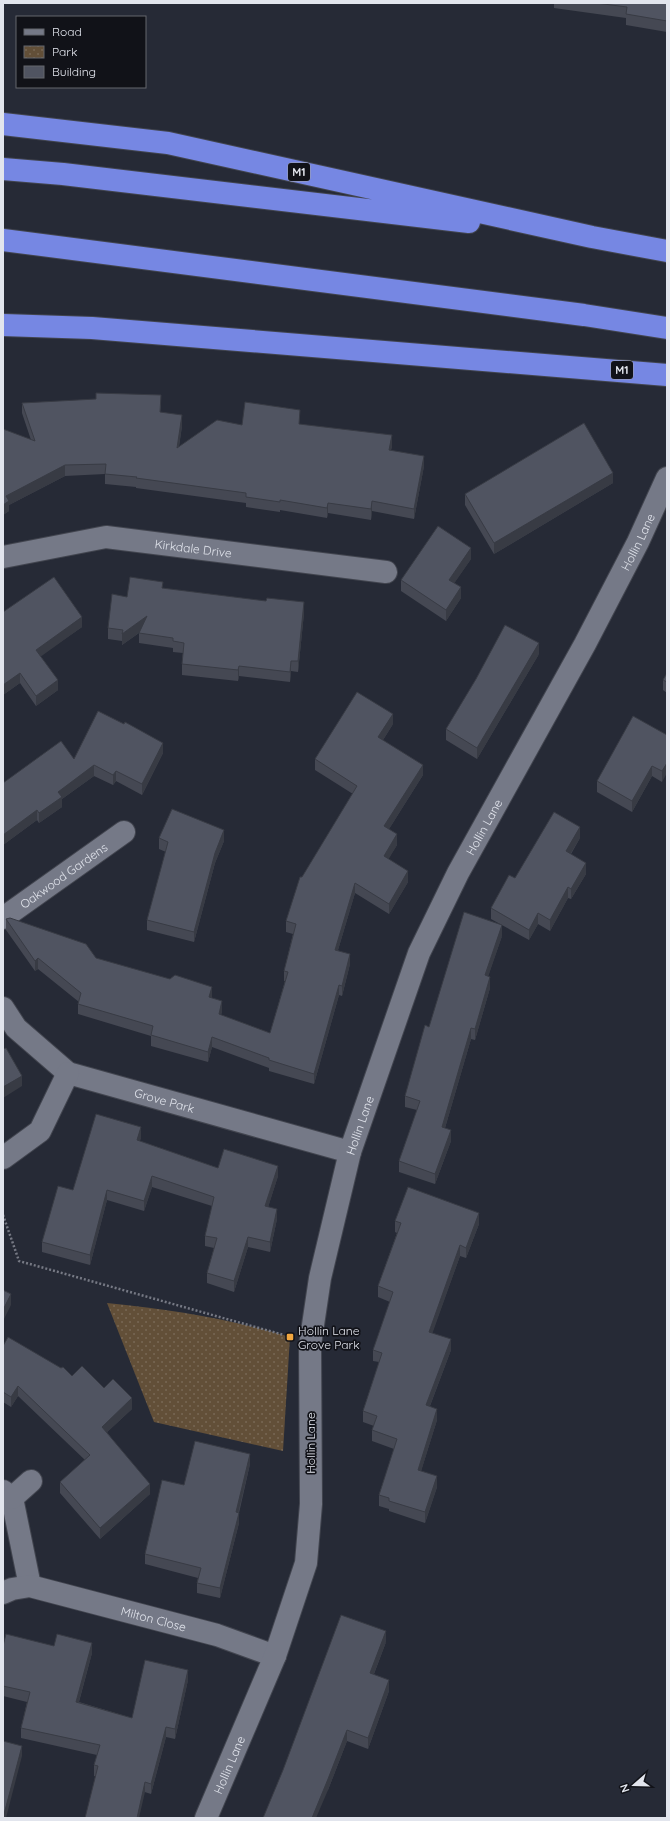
<svg xmlns="http://www.w3.org/2000/svg" width="670" height="1821" font-family="Quicksand,sans-serif">
	<style>
		.park { fill: url(#park-dots) }
		.lines { fill: none; stroke-linecap: round; stroke-linejoin: round }
		.minor-casing { stroke: #42454f; stroke-width: 24 }
		.highway-casing { stroke: #42454f; stroke-width: 24 }
		.path { stroke: #767984; stroke-width: 2.5; stroke-dasharray: 2 2; stroke-linecap: butt }
		.minor { stroke: #757987; stroke-width: 22 }
		.highway { stroke: #7687e3; stroke-width: 22 }
		.wall { fill: #454853 }
		.shaded-wall { fill: #383b44 }
		.building { fill: #505461; stroke: #383b44 }
		.poi-dot { fill: #f0a63f; stroke: #111218; stroke-width: 1.5 }
		.labels { text-anchor: middle; dominant-baseline: central; stroke-width: 3.5; stroke-linejoin: round; paint-order: stroke }
		.shield { fill: #111218; stroke: #a3a6ad; stroke-width: 1 }
		.shield-label { font-size: 11px; font-weight: bold; fill: #e2e5ed }
		.street-label { font-size: 12px; fill: #e2e5ed; stroke: #111218 }
		.poi-label { font-size: 12px; fill: #e2e5ed; stroke: #111218; text-anchor: start }
	</style>
	<defs>
		<pattern id="park-dots" width="8" height="8" patternUnits="userSpaceOnUse"><rect width="8" height="8" fill="#624f38"/><path d="M2 2h.1M6 6h.1" fill="none" stroke="#786855" stroke-width="1.8" stroke-linecap="round"/></pattern>
	</defs>
	<rect width="100%" height="100%" fill="#262a36"/>
	<path class="park" d="M 107,1303 C 169,1309 231,1319 290,1337 L 283,1451 L 154,1422 Z"/>
	<g class="lines">
		<g class="minor-casing">
			<g id="minor">
				<path id="s1" d="M 3,557 L 106,537 L 386,572"/>
				<path id="s2" d="M 3,918 L 124,832"/>
				<path id="s3" d="M 3,1008 L 16,1028 L 68,1073 L 350,1152"/>
				<path d="M 3,1158 L 40,1131 L 68,1073"/>
				<path d="M 3,1491 L 12,1498 L 30,1586"/>
				<path d="M 12,1498 L 31,1481"/>
				<path id="s4" d="M 3,1593 L 12,1589 L 30,1586 L 217,1635 L 275,1656"/>
				<path id="s5" d="M 206,1818 L 275,1656 L 306,1563 L 311,1504 L 310,1345 L 320,1278 L 350,1152 L 419,953 L 458,873 L 585,644 L 638,542 L 667,478"/>
			</g>
		</g>
		<g class="highway-casing">
			<path id="highway" d="M 3,124 L 168,143 L 592,237 L 667,251
				M 3,169 L 63,174 L 469,222
				M 3,240 L 584,315 L 667,328
				M 3,325 L 92,328 L 667,375"/>
		</g>
		<path class="path" d="M 3,1215 L 19,1261 L 284,1335"/>
		<use href="#minor" class="minor"/>
		<use href="#highway" class="highway"/>
	</g>
	<path class="wall" d="M 554,3 L 667,3 L 667,32 L 626,25 L 626,18 L 554,8 Z
		M 22,403 L 161,405 L 160,412 L 182,426 L 179,447 L 242,425 L 300,424 L 392,446 L 391,450 L 424,466 L 414,519 L 372,511 L 371,520 L 328,513 L 327,518 L 280,510 L 280,512 L 246,507 L 246,503 L 136,488 L 136,487 L 105,484 L 105,474 L 65,476 L 9,505 L 9,511 L 3,515 L 3,429 L 31,440 L 22,413 Z
		M 613,483 L 494,554 L 465,505 L 465,494 Z
		M 471,559 L 454,583 L 461,598 L 446,621 L 401,591 L 401,580 Z
		M 163,588 L 304,613 L 298,672 L 291,671 L 290,682 L 239,676 L 238,681 L 182,675 L 182,664 L 183,653 L 173,652 L 173,648 L 139,643 L 139,633 L 122,645 L 122,641 L 108,639 L 108,628 L 127,597 Z
		M 3,612 L 82,627 L 40,656 L 58,690 L 36,706 L 20,683 L 3,695 Z
		M 539,654 L 477,759 L 446,740 L 446,729 Z
		M 667,673 L 667,693 L 663,690 L 663,680 Z
		M 393,724 L 383,740 L 423,775 L 389,829 L 397,845 L 388,859 L 408,882 L 389,914 L 355,893 L 338,950 L 350,964 L 342,996 L 339,995 L 314,1084 L 269,1071 L 269,1068 L 212,1047 L 208,1062 L 151,1046 L 151,1036 L 78,1014 L 78,1004 L 79,1002 L 38,969 L 35,971 L 6,930 L 6,919 L 96,958 L 212,998 L 222,1011 L 221,1015 L 270,1033 L 285,981 L 284,981 L 284,971 L 293,934 L 286,932 L 286,921 L 302,877 L 353,794 L 315,770 L 315,759 Z
		M 667,735 L 662,782 L 652,776 L 632,812 L 597,792 L 597,781 Z
		M 163,753 L 142,795 L 116,781 L 113,785 L 94,776 L 62,799 L 62,807 L 39,823 L 37,820 L 3,845 L 3,783 L 74,759 Z
		M 159,838 L 224,841 L 215,863 L 194,942 L 147,930 L 147,920 L 166,852 L 159,849 Z
		M 580,838 L 571,854 L 586,874 L 571,899 L 568,898 L 550,931 L 538,924 L 529,940 L 491,919 L 491,908 L 515,878 Z
		M 502,936 L 488,976 L 490,988 L 475,1040 L 471,1039 L 445,1128 L 451,1141 L 435,1184 L 399,1172 L 399,1161 L 417,1110 L 405,1107 L 405,1096 L 429,1027 Z
		M 141,1137 L 140,1141 L 218,1168 L 278,1176 L 268,1207 L 277,1219 L 270,1252 L 248,1247 L 234,1292 L 207,1283 L 207,1273 L 214,1248 L 205,1246 L 205,1236 L 212,1206 L 152,1187 L 144,1211 L 107,1200 L 90,1265 L 42,1252 L 42,1242 L 73,1190 Z
		M 395,1221 L 479,1224 L 466,1258 L 460,1256 L 432,1333 L 451,1350 L 430,1406 L 437,1420 L 421,1471 L 437,1487 L 425,1523 L 389,1511 L 389,1509 L 379,1506 L 379,1495 L 394,1449 L 372,1441 L 372,1430 L 374,1426 L 363,1422 L 363,1411 L 379,1362 L 373,1361 L 373,1350 L 390,1302 L 378,1297 L 378,1286 L 397,1233 L 395,1232 Z
		M 3,1346 L 72,1376 L 104,1388 L 132,1409 L 107,1432 L 150,1494 L 100,1539 L 60,1493 L 60,1482 L 85,1460 L 18,1396 L 11,1407 L 3,1402 Z
		M 250,1464 L 239,1513 L 239,1523 L 220,1598 L 197,1593 L 197,1583 L 198,1578 L 145,1564 L 145,1554 L 184,1485 Z
		M 386,1642 L 374,1674 L 389,1691 L 368,1749 L 347,1741 L 328,1790 L 263,1818 Z
		M 3,1646 L 54,1646 L 92,1653 L 79,1702 L 132,1718 L 188,1680 L 175,1739 L 166,1737 L 151,1794 L 94,1776 L 94,1765 L 97,1755 L 21,1738 L 21,1728 L 27,1702 L 3,1696 Z"/>
	<path class="shaded-wall" d="M 182,415 L 182,426 L 177,458 L 177,448 Z
		M 392,435 L 392,446 L 389,460 L 389,450 Z
		M 424,456 L 424,466 L 414,519 L 414,509 Z
		M 65,465 L 65,476 L 9,505 L 9,511 L 3,515 L 3,505 L 6,496 Z
		M 613,473 L 613,483 L 494,554 L 494,543 Z
		M 372,501 L 372,511 L 371,520 L 371,509 Z
		M 328,503 L 328,513 L 327,518 L 327,508 Z
		M 471,548 L 471,559 L 449,591 L 449,580 Z
		M 461,587 L 461,598 L 446,621 L 446,610 Z
		M 304,602 L 304,613 L 298,672 L 298,661 Z
		M 147,616 L 147,627 L 122,645 L 122,634 Z
		M 82,617 L 82,627 L 36,660 L 36,650 Z
		M 539,643 L 539,654 L 477,759 L 477,748 Z
		M 291,661 L 291,671 L 290,682 L 290,672 Z
		M 239,666 L 239,676 L 238,681 L 238,670 Z
		M 20,673 L 20,683 L 3,695 L 3,685 Z
		M 58,680 L 58,690 L 36,706 L 36,696 Z
		M 393,714 L 393,724 L 378,748 L 378,737 Z
		M 163,743 L 163,753 L 142,795 L 142,784 Z
		M 667,763 L 667,773 L 662,782 L 662,771 Z
		M 94,765 L 94,776 L 62,799 L 62,807 L 39,823 L 39,813 L 58,792 Z
		M 423,765 L 423,775 L 384,837 L 384,826 Z
		M 652,766 L 652,776 L 632,812 L 632,801 Z
		M 116,771 L 116,781 L 113,785 L 113,775 Z
		M 37,810 L 37,820 L 3,845 L 3,835 Z
		M 580,827 L 580,838 L 566,861 L 566,851 Z
		M 224,830 L 224,841 L 215,863 L 194,942 L 194,932 L 215,853 Z
		M 397,834 L 397,845 L 384,867 L 384,856 Z
		M 586,863 L 586,874 L 571,899 L 571,889 Z
		M 408,871 L 408,882 L 389,914 L 389,904 Z
		M 355,883 L 355,893 L 335,960 L 335,950 Z
		M 568,887 L 568,898 L 550,931 L 550,920 Z
		M 538,913 L 538,924 L 529,940 L 529,930 Z
		M 502,925 L 502,936 L 485,986 L 485,975 Z
		M 350,954 L 350,964 L 342,996 L 342,986 Z
		M 38,958 L 38,969 L 35,971 L 35,961 Z
		M 490,977 L 490,988 L 475,1040 L 475,1029 Z
		M 339,985 L 339,995 L 314,1084 L 314,1074 Z
		M 212,987 L 212,998 L 209,997 Z
		M 222,1001 L 222,1011 L 219,1024 L 219,1014 Z
		M 471,1028 L 471,1039 L 442,1138 L 442,1127 Z
		M 212,1037 L 212,1047 L 208,1062 L 208,1052 Z
		M 22,1076 L 22,1086 L 3,1098 L 3,1087 Z
		M 141,1127 L 141,1137 L 137,1150 L 137,1140 Z
		M 451,1130 L 451,1141 L 435,1184 L 435,1174 Z
		M 278,1166 L 278,1176 L 265,1217 L 265,1206 Z
		M 152,1176 L 152,1187 L 144,1211 L 144,1201 Z
		M 107,1190 L 107,1200 L 90,1265 L 90,1255 Z
		M 277,1209 L 277,1219 L 270,1252 L 270,1242 Z
		M 479,1213 L 479,1224 L 466,1258 L 466,1248 Z
		M 248,1237 L 248,1247 L 234,1292 L 234,1281 Z
		M 460,1245 L 460,1256 L 429,1343 L 429,1332 Z
		M 11,1294 L 11,1305 L 3,1321 L 3,1310 Z
		M 451,1339 L 451,1350 L 426,1416 L 426,1405 Z
		M 18,1386 L 18,1396 L 11,1407 L 11,1397 Z
		M 132,1398 L 132,1409 L 102,1437 L 102,1427 Z
		M 437,1409 L 437,1420 L 418,1481 L 418,1470 Z
		M 250,1454 L 250,1464 L 236,1522 L 236,1512 Z
		M 437,1476 L 437,1487 L 425,1523 L 425,1512 Z
		M 150,1484 L 150,1494 L 100,1539 L 100,1528 Z
		M 239,1513 L 239,1523 L 220,1598 L 220,1588 Z
		M 386,1631 L 386,1642 L 370,1684 L 370,1673 Z
		M 92,1643 L 92,1653 L 76,1712 L 76,1702 Z
		M 188,1670 L 188,1680 L 175,1739 L 175,1729 Z
		M 389,1680 L 389,1691 L 368,1749 L 368,1738 Z
		M 166,1727 L 166,1737 L 151,1794 L 151,1784 Z
		M 347,1730 L 347,1741 L 328,1790 L 316,1818 L 312,1818 Z
		M 22,1746 L 22,1756 L 6,1818 L 3,1818 Z
		M 145,1782 L 145,1792 L 139,1818 L 137,1818 Z"/>
	<path class="building" d="M 596,3 L 667,3 L 667,21 L 626,14 L 627,7 Z
		M 96,393 L 161,395 L 160,412 L 182,415 L 177,448 L 217,420 L 242,425 L 245,402 L 300,410 L 299,424 L 392,435 L 389,450 L 424,456 L 414,509 L 372,501 L 371,509 L 328,503 L 327,508 L 280,500 L 280,502 L 246,497 L 246,493 L 136,478 L 137,477 L 105,474 L 106,464 L 65,465 L 6,496 L 9,501 L 3,505 L 3,429 L 35,441 L 22,403 L 96,399 Z
		M 584,423 L 613,473 L 494,543 L 465,494 Z
		M 438,526 L 471,548 L 449,580 L 461,587 L 446,610 L 401,580 Z
		M 54,577 L 82,617 L 36,650 L 58,680 L 36,696 L 20,673 L 3,685 L 3,612 Z
		M 130,577 L 163,582 L 162,588 L 266,601 L 267,598 L 304,602 L 298,661 L 291,661 L 290,672 L 239,666 L 238,670 L 182,664 L 184,643 L 173,641 L 173,638 L 139,633 L 147,616 L 122,634 L 123,630 L 108,628 L 112,594 L 127,597 Z
		M 505,625 L 539,643 L 477,748 L 446,729 L 476,679 Z
		M 667,673 L 667,682 L 663,680 Z
		M 357,692 L 393,714 L 378,737 L 423,765 L 384,826 L 397,834 L 384,856 L 408,871 L 389,904 L 355,883 L 335,950 L 350,954 L 342,986 L 339,985 L 314,1074 L 269,1060 L 269,1058 L 212,1037 L 208,1052 L 151,1035 L 153,1026 L 78,1004 L 81,993 L 38,958 L 35,961 L 6,919 L 10,918 L 86,944 L 96,958 L 170,979 L 175,975 L 212,987 L 209,997 L 222,1001 L 219,1014 L 270,1033 L 288,972 L 284,971 L 296,924 L 286,921 L 300,877 L 302,877 L 357,786 L 315,759 Z
		M 98,711 L 124,724 L 125,722 L 163,743 L 142,784 L 116,771 L 113,775 L 94,765 L 58,792 L 62,797 L 39,813 L 37,810 L 3,835 L 3,783 L 61,741 L 74,759 Z
		M 633,716 L 667,735 L 667,763 L 662,771 L 652,766 L 632,801 L 597,781 Z
		M 172,809 L 224,830 L 215,853 L 194,932 L 147,920 L 168,842 L 159,838 Z
		M 554,812 L 580,827 L 566,851 L 586,863 L 571,889 L 568,887 L 550,920 L 538,913 L 529,930 L 491,908 L 509,875 L 515,878 Z
		M 464,912 L 502,925 L 485,975 L 490,977 L 475,1029 L 471,1028 L 442,1127 L 451,1130 L 435,1174 L 399,1161 L 420,1101 L 405,1096 L 425,1025 L 429,1027 Z
		M 6,1048 L 22,1076 L 3,1087 L 3,1049 Z
		M 96,1114 L 141,1127 L 137,1140 L 218,1168 L 224,1149 L 278,1166 L 265,1206 L 277,1209 L 270,1242 L 248,1237 L 234,1281 L 207,1273 L 217,1238 L 205,1236 L 214,1197 L 152,1176 L 144,1201 L 107,1190 L 90,1255 L 42,1242 L 58,1186 L 73,1190 Z
		M 408,1187 L 479,1213 L 466,1248 L 460,1245 L 429,1332 L 451,1339 L 426,1405 L 437,1409 L 418,1470 L 437,1476 L 425,1512 L 389,1501 L 389,1498 L 379,1495 L 397,1439 L 372,1430 L 377,1416 L 363,1411 L 382,1353 L 373,1350 L 393,1292 L 378,1286 L 401,1223 L 395,1221 Z
		M 3,1290 L 11,1294 L 3,1310 Z
		M 8,1337 L 61,1368 L 63,1367 L 72,1376 L 82,1366 L 104,1388 L 113,1379 L 132,1398 L 102,1427 L 150,1484 L 100,1528 L 60,1482 L 90,1455 L 18,1386 L 11,1397 L 3,1392 L 3,1346 Z
		M 195,1441 L 250,1454 L 236,1512 L 239,1513 L 220,1588 L 197,1583 L 201,1568 L 145,1554 L 162,1480 L 184,1485 Z
		M 341,1615 L 386,1631 L 370,1673 L 389,1680 L 368,1738 L 347,1730 L 328,1779 L 312,1818 L 263,1818 L 283,1770 Z
		M 6,1634 L 54,1646 L 57,1634 L 92,1643 L 76,1702 L 132,1718 L 145,1660 L 188,1670 L 175,1729 L 166,1727 L 151,1784 L 145,1782 L 137,1818 L 85,1818 L 98,1766 L 94,1765 L 100,1745 L 21,1728 L 30,1692 L 3,1686 L 3,1646 Z
		M 3,1741 L 22,1746 L 3,1818 Z"/>
	<rect class="poi-dot" x="286" y="1333" width="8" height="8" rx="2"/>
	<g class="labels">
		<g class="shield">
			<rect x="288" y="163" width="22" height="18" rx="3"/>
			<rect x="611" y="361" width="22" height="18" rx="3"/>
		</g>
		<g class="shield-label">
			<text x="299" y="172">M1</text>
			<text x="622" y="370">M1</text>
		</g>
		<g class="street-label">
			<text stroke="none"><textPath href="#s5" startOffset="1366">Hollin Lane</textPath></text>
			<text stroke="none"><textPath href="#s1" startOffset="193">Kirkdale Drive</textPath></text>
			<text stroke="none"><textPath href="#s5" startOffset="1042">Hollin Lane</textPath></text>
			<text stroke="none"><textPath href="#s2" startOffset="74">Oakwood Gardens</textPath></text>
			<text stroke="none"><textPath href="#s3" startOffset="193">Grove Park</textPath></text>
			<text stroke="none"><textPath href="#s5" startOffset="718">Hollin Lane</textPath></text>
			<text transform="translate(310 1443) rotate(-90)">Hollin Lane</text>
			<text stroke="none"><textPath href="#s4" startOffset="156">Milton Close</textPath></text>
			<text stroke="none"><textPath href="#s5" startOffset="58">Hollin Lane</textPath></text>
		</g>
		<g class="poi-label">
			<text x="298" y="1330">Hollin Lane<tspan x="298" dy="14">Grove Park</tspan></text>
		</g>
	</g>
	<rect width="670" height="1821" fill="none" stroke="#e2e5ed" stroke-width="8"/>
	<rect x="16" y="16" width="130" height="72" fill="#111218" stroke="#65666d"/>
	<rect x="24" y="29" width="20" height="6" fill="#757987" stroke="#65666d"/>
	<text x="52" y="36" font-size="12" fill="#e2e5ed">Road</text>
	<rect x="24" y="46" width="20" height="12" fill="url(#park-dots)" stroke="#65666d"/>
	<text x="52" y="56" font-size="12" fill="#e2e5ed">Park</text>
	<rect x="24" y="66" width="20" height="12" fill="#505461" stroke="#65666d"/>
	<text x="52" y="76" font-size="12" fill="#e2e5ed">Building</text>
	<g transform="translate(634 1785) rotate(250)" stroke="#111218" stroke-width="3" paint-order="stroke">
	<path d="M0-3L7 15L0 10L-7 15Z" fill="#e2e5ed"/>
	<text y="-6" font-size="11" font-weight="bold" text-anchor="middle" fill="#e2e5ed">N</text>
	</g>
</svg>
